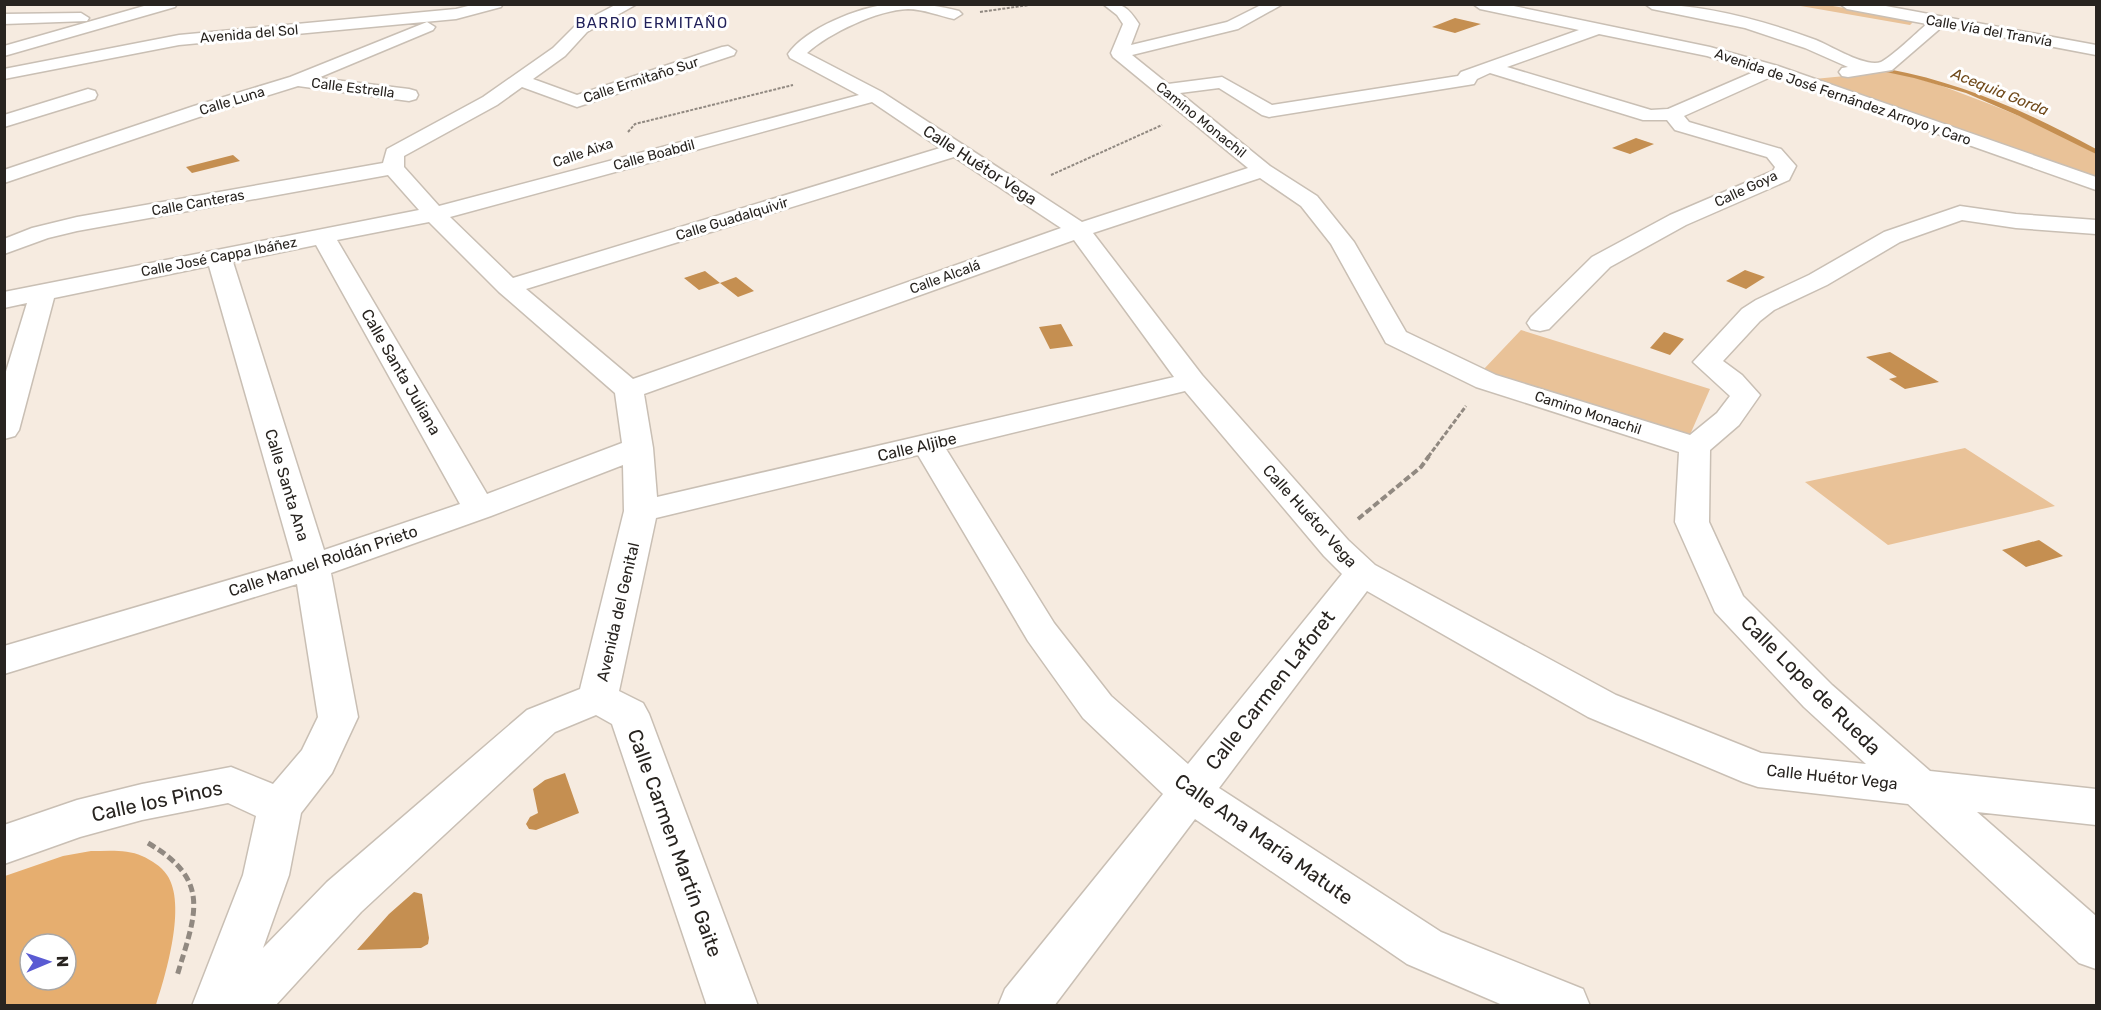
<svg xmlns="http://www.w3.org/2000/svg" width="2101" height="1010" font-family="Rubik,sans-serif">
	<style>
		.green { fill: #e9c298 }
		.forest { fill: #e6ae6f; fill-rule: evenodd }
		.water { fill: #c58f51 }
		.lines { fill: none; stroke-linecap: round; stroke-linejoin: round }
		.stream { fill: #c58f51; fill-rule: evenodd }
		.minor-casing { stroke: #c9bfb4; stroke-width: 3 }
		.path-far3 { stroke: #918981; stroke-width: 2; stroke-dasharray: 3 1.5; stroke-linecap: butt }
		.path-far2 { stroke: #918981; stroke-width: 3; stroke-dasharray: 5 2; stroke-linecap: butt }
		.path-far1 { stroke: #918981; stroke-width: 4; stroke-dasharray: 7 3; stroke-linecap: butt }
		.path { stroke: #918981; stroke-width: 5; stroke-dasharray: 8 4; stroke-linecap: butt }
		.minor { fill: #fff; fill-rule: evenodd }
		.labels { text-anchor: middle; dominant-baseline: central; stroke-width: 6; stroke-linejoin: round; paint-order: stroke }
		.far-street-label { font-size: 14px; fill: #282420; stroke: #fff }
		.far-neighbourhood-label { font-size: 15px; letter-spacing: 1.5px; fill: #21215a; stroke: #fff }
		.far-water-label { font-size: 15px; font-style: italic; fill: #704a1b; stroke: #fff }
		.street-label { font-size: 16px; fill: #282420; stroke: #fff }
		.near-street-label { font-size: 20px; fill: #282420; stroke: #fff }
	</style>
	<rect width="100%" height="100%" fill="#f6ebe0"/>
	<path class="green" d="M 1795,5 L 1827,5 L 1915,20 L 1910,25 Z
		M 1887,72 C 1916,76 1943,86 1971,97 C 2014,113 2056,131 2096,154 L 2096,179 L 1814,79 Z
		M 1521,330 L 1710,389 L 1689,437 L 1483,370 Z
		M 1965,448 L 2055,506 L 1888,545 L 1805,482 Z"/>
	<path class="forest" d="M 91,851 C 108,851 127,849 142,856 C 151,860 161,866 167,875 C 187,904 166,974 156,1005 L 5,1005 L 5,876 L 63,856 ZM 30,944 L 66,944 L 66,980 L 30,980 Z"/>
	<path class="water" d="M 1455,18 L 1481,24 L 1455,33 L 1432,27 Z
		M 1636,138 L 1654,144 L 1630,154 L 1612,148 Z
		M 233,155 L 240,161 L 192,173 L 186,167 Z
		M 1745,270 L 1765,277 L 1746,289 L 1726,281 Z
		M 705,271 L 720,283 L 736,277 L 754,291 L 738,297 L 720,283 L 699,290 L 684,278 Z
		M 1061,324 L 1073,346 L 1050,349 L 1039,327 Z
		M 1664,332 L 1684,339 L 1670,355 L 1650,348 Z
		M 1890,352 L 1939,382 L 1905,389 L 1889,379 L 1897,377 L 1866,357 Z
		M 2039,540 L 2063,556 L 2026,567 L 2002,550 Z
		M 565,773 L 579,813 L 536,830 L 529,829 L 526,824 L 530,817 L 538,813 L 533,789 L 545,780 Z
		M 414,892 L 422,894 L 429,938 L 428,944 L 421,948 L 357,950 L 389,914 Z"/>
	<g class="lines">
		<path class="stream" d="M 1888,69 C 1963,83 2030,113 2096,149 L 2096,154 L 2019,116 L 1966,93 L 1914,78 L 1886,72 L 1886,70 Z"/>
		<g class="minor-casing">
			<path id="minor" d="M 151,4 L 177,4 L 175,7 L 4,56 L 4,46 Z
				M 476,4 L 503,4 L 501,7 L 456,19 L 179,45 L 4,79 L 4,69 L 179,35 L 456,9 Z
				M 617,4 L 637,4 L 587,32 L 565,56 L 533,79 L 577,95 L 722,47 L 728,46 L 736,51 L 734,55 L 577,107 L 522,87 L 497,105 L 404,156 L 404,167 L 439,206 L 859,95 L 790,58 L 788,54 C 806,28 859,7 890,4 C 914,3 937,5 959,11 L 962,14 L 954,19 C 940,16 923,9 908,9 C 878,10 829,33 807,53 L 882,92 L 1082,222 L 1248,168 L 1113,57 L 1111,53 L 1123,24 L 1117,15 L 1103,4 C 1124,4 1127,6 1139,24 L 1131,45 L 1227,22 L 1263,4 L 1283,4 L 1238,29 L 1132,55 L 1168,84 L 1222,77 L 1272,105 L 1458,76 L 1461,72 L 1579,30 L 1480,9 L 1473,4 L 1504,4 L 1710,47 L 1778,66 L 2096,177 L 2096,190 L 1773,76 L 1684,116 L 1689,122 L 1781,149 L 1796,166 L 1789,180 L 1686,225 L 1610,267 L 1549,329 L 1540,331 L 1531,329 L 1527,323 L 1531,317 L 1592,257 L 1670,215 L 1773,171 L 1775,167 L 1767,157 L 1675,130 L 1667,120 L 1643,120 L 1490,73 L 1477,79 L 1474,84 L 1468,85 L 1269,117 L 1262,115 L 1219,88 L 1180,93 L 1270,166 L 1317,196 L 1354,242 L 1406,332 L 1496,375 L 1690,435 L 1717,413 L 1730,396 L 1693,362 L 1742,309 L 1756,300 L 1809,275 L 1884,232 L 1960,206 L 2016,214 L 2096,220 L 2096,234 L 2016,228 L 1962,220 L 1900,242 L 1827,285 L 1774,310 L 1760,321 L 1723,361 L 1742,375 L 1760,395 L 1739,425 L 1710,450 L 1709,522 L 1743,596 L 1832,685 L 1930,771 L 2096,789 L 2096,825 L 1977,812 L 2096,916 L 2096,969 L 2079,963 L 1908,804 L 1758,787 L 1743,782 L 1588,717 L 1367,591 L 1219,788 L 1441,932 L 1583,989 L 1590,1006 L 1505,1006 L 1407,964 L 1195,819 L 1054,1006 L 998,1006 L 1005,989 L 1163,794 L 1083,718 L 1028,641 L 918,455 L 656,518 L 619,691 L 643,703 L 649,714 L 758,1006 L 707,1006 L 612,724 L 596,715 L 555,732 L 361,912 L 275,1006 L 192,1006 L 243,875 L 256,816 L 228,803 L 142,820 L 80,837 L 4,864 L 4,825 L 77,800 L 142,784 L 231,767 L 273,784 L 302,750 L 318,717 L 297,584 L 4,674 L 4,646 L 293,561 L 209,266 L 54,298 L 19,430 L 15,436 L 4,439 L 4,378 L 27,303 L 4,308 L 4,292 L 419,210 L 388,175 L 77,231 L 48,238 L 4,254 L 4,239 L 32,228 L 77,217 L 383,163 L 387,149 L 483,97 L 553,48 L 575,26 ZM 1599,34 L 1707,56 L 1756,71 L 1668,109 L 1651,110 L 1507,67 ZM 872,102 L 940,148 L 513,278 L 450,217 ZM 954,157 L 1061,228 L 633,379 L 526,289 ZM 1260,178 L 1301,206 L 1331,244 L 1386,343 L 1476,387 L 1679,452 L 1675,522 L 1715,612 L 1804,707 L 1866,764 L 1761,753 L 1616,695 L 1375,565 L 1348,540 L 1202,375 L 1093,233 ZM 429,222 L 499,292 L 615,393 L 622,443 L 487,494 L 337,240 ZM 1074,240 L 1174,377 L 657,497 L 653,448 L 644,394 ZM 316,245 L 460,504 L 324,550 L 233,262 ZM 1185,391 L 1324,556 L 1342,574 L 1188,764 L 1111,696 L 1054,623 L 946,449 ZM 623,465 L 624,511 L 580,689 L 527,710 L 327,882 L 263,948 L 289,875 L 301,813 L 332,773 L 358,717 L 331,573 L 491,516 Z
				M 1645,4 C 1703,4 1762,20 1816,40 C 1831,46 1866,68 1881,62 C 1893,56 1916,33 1927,24 L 1847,9 L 1840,4 L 1875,4 L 2096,45 L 2096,55 L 1943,26 L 1892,70 L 1848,77 L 1842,76 L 1839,72 L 1842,68 L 1848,67 L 1805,48 L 1745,28 L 1652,9 Z
				M 81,13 L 89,18 L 87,21 L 4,24 L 4,14 Z
				M 427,22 L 435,27 L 433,30 L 318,78 L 409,89 L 416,91 L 418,95 L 416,99 L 409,101 L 298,86 L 208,114 L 4,183 L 4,170 L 194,106 L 290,77 Z
				M 88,89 L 95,91 L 97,95 L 95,99 L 4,127 L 4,115 Z"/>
		</g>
		<path class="path-far3" d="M 980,12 L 1036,4
			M 628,132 L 635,124 L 793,85
			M 1051,175 L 1162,125"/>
		<path class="path-far2" d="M 1428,457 L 1466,406"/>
		<path class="path-far1" d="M 1358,519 L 1421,467 L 1429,456"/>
		<path class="path" d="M 148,843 C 213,881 195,915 177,976"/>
		<use href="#minor" class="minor"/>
	</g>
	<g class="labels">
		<g class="far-street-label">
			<text transform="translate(1989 31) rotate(10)">Calle Vía del Tranvía</text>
			<text transform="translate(249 34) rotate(-5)">Avenida del Sol</text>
			<text transform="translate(641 80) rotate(-18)">Calle Ermitaño Sur</text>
			<text transform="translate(353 88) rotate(7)">Calle Estrella</text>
			<text transform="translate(1843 97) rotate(19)">Avenida de José Fernández Arroyo y Caro</text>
			<text transform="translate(232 101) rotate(-17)">Calle Luna</text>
			<text transform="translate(1201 120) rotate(39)">Camino Monachil</text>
			<text transform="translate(583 153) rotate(-19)">Calle Aixa</text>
			<text transform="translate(654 155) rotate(-15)">Calle Boabdil</text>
			<text transform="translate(1746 189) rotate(-25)">Calle Goya</text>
			<text transform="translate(198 203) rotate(-10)">Calle Canteras</text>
			<text transform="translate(732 219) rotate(-17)">Calle Guadalquivir</text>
			<text transform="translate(219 257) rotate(-11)">Calle José Cappa Ibáñez</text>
			<text transform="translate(945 277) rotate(-20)">Calle Alcalá</text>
			<text transform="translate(1588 413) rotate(18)">Camino Monachil</text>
		</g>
		<g class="far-neighbourhood-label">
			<text x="652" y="23">BARRIO ERMITAÑO</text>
		</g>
		<g class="far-water-label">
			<text transform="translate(2000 92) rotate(22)">Acequia Gorda</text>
		</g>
		<g class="street-label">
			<text transform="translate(980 165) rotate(33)">Calle Huétor Vega</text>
			<text transform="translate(401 372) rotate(60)">Calle Santa Juliana</text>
			<text transform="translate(917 447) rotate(-13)">Calle Aljibe</text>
			<text transform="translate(287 485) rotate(73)">Calle Santa Ana</text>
			<text transform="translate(1310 516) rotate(48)">Calle Huétor Vega</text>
			<text transform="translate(323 561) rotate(-18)">Calle Manuel Roldán Prieto</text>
			<text transform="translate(618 612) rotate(-77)">Avenida del Genital</text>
			<text transform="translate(1832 777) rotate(6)">Calle Huétor Vega</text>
		</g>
		<g class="near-street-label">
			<text transform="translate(1811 685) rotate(45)">Calle Lope de Rueda</text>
			<text transform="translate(1270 690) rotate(-52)">Calle Carmen Laforet</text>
			<text transform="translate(157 801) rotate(-12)">Calle los Pinos</text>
			<text transform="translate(1264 839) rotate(35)">Calle Ana María Matute</text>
			<text transform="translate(675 843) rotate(70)">Calle Carmen Martín Gaite</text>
		</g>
	</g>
	<rect width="2101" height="1010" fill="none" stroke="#282420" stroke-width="12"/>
	<g transform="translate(48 962) rotate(88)"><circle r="28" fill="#ffffff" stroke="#a9a7a6" stroke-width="1.5"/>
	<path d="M0-4.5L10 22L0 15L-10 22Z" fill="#5a5bd3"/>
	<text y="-9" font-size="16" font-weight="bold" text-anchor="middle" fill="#282420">N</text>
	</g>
</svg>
